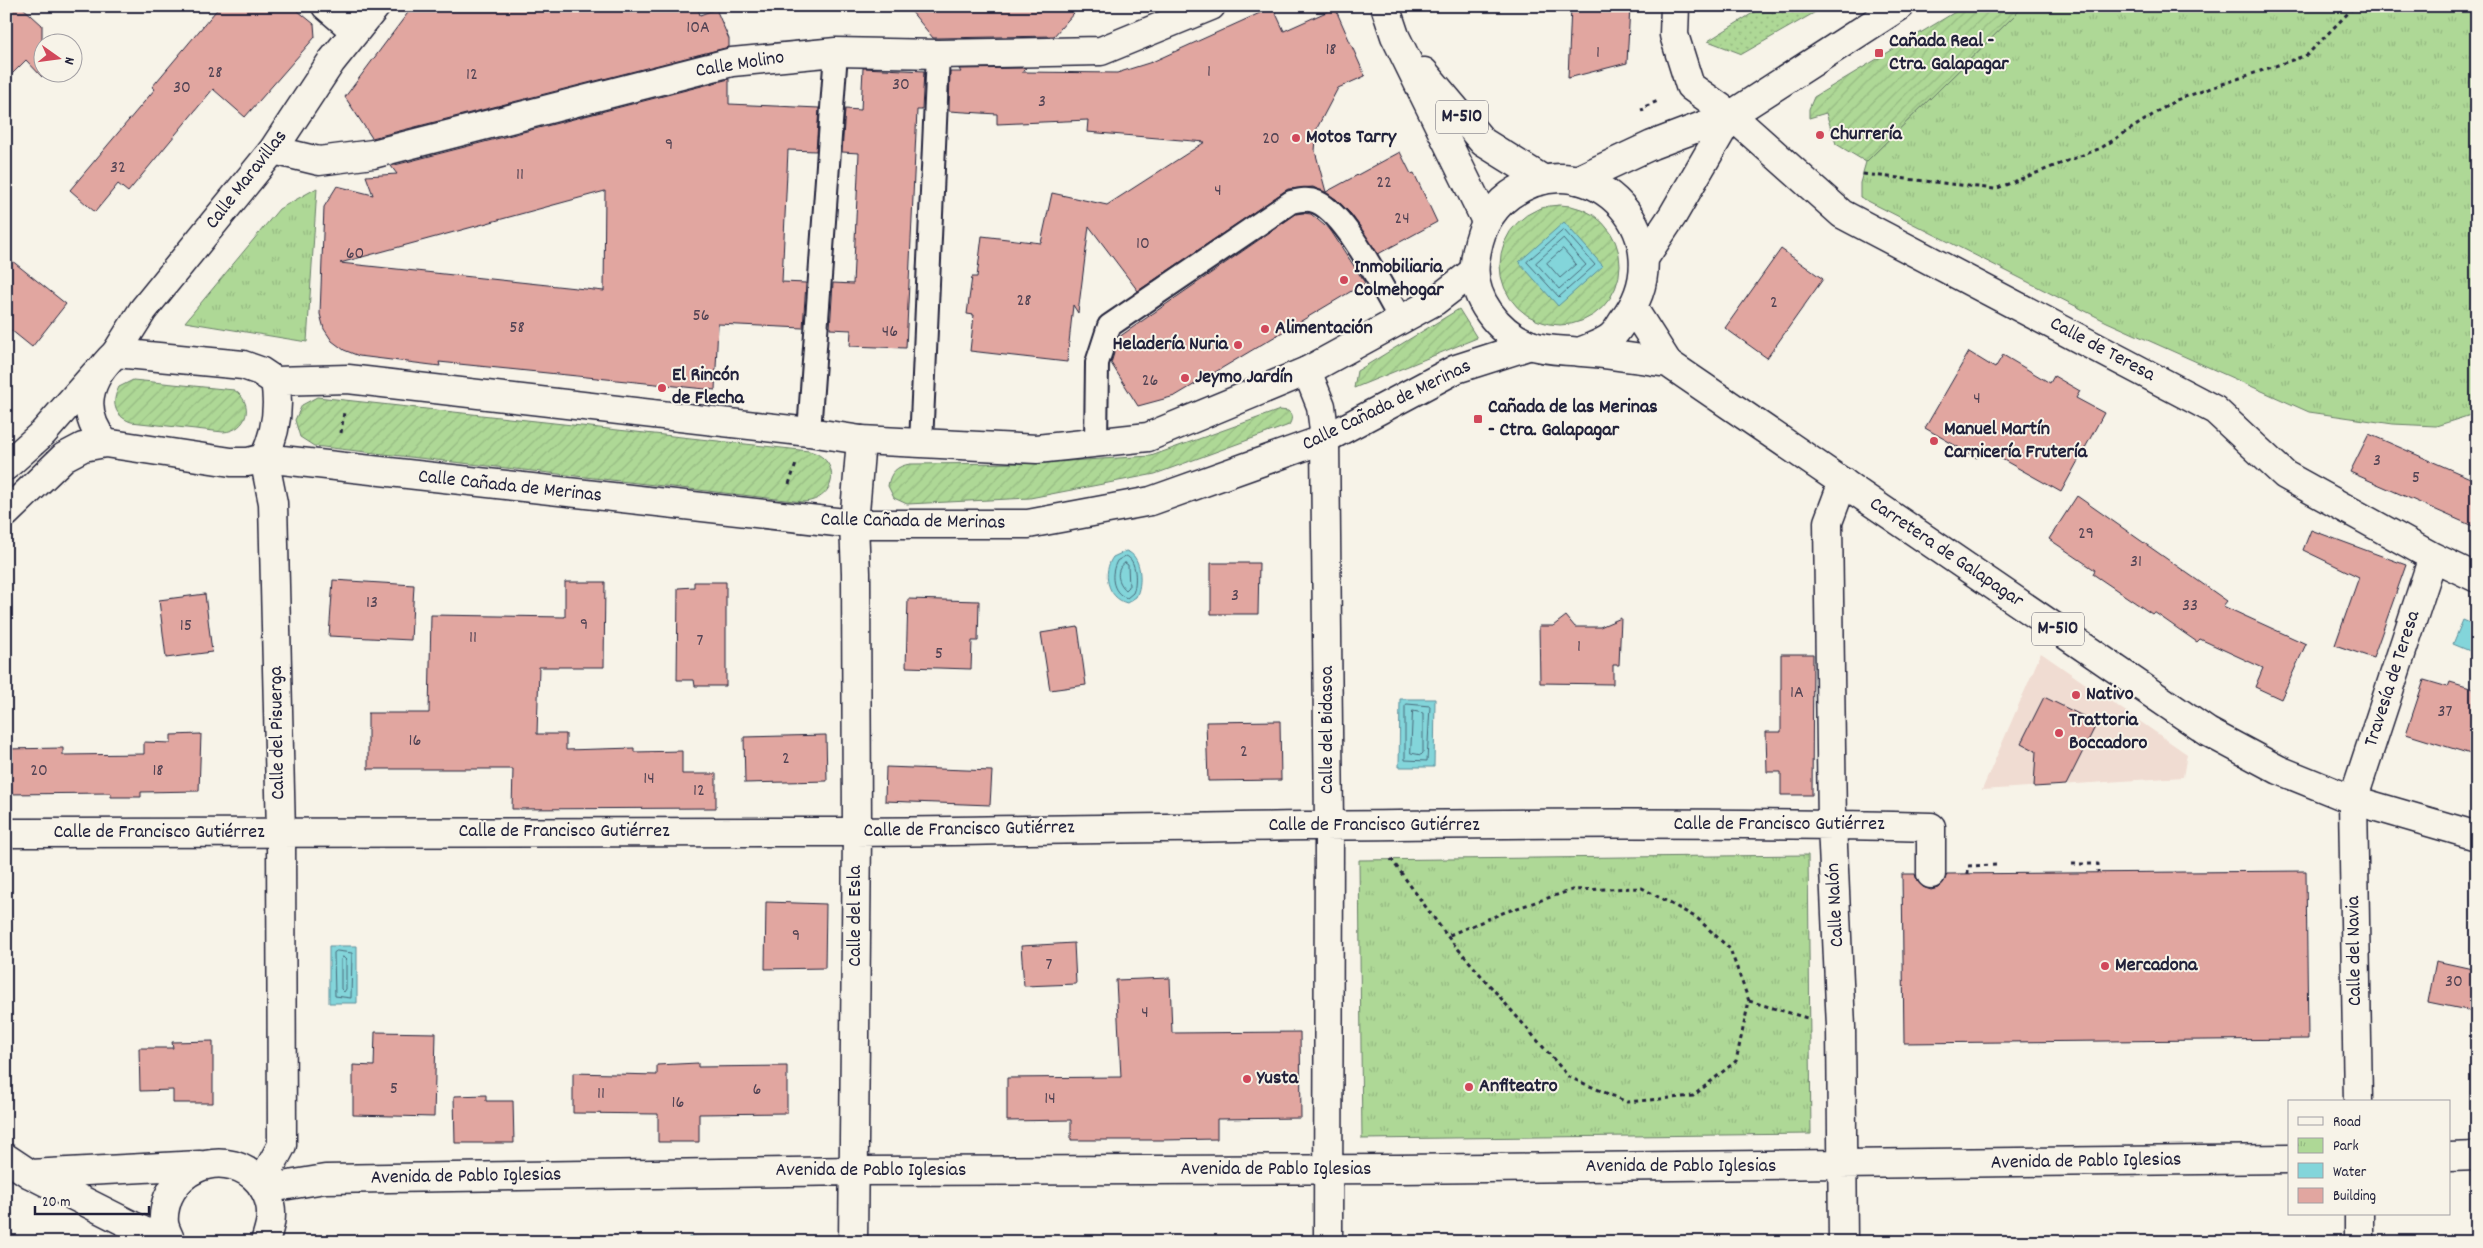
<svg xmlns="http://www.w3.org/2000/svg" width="2483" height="1248" font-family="Dekko,sans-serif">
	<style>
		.built { fill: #f0dcd2 }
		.grass { fill: url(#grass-dots); stroke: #687d68 }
		.park { fill: url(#park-tufts); stroke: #687d68 }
		.garden { fill: url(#garden-furrows); stroke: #687d68 }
		.water { fill: #83d5da; stroke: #5c8d9a }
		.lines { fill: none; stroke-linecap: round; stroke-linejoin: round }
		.shore { stroke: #496a7b; stroke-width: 1 }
		.building { fill: #e1a6a0; stroke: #22223b; fill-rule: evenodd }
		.lane-casing { stroke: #22223b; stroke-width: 26 }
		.street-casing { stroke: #22223b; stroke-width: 31 }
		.secondary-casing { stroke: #22223b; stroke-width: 31 }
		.primary-casing { stroke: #22223b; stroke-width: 31 }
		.path { stroke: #22223b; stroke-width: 3; stroke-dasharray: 4 4; stroke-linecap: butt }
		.lane { stroke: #f7f3e8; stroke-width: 22 }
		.street { stroke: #f7f3e8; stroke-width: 28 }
		.secondary { stroke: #f7f3e8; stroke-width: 28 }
		.primary { stroke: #f7f3e8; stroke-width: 28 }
		.poi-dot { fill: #d1495b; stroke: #f7f3e8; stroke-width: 2 }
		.labels { text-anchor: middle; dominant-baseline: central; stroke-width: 4; stroke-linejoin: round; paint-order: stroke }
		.number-label { font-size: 18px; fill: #524354 }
		.shield { fill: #f7f3e8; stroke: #62616f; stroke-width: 1 }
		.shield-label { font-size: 19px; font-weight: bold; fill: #22223b }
		.poi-label { font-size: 20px; font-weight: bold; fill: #22223b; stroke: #f7f3e8; text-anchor: start }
		.street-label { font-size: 20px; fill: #22223b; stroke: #f7f3e8 }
	</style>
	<defs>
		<pattern id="grass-dots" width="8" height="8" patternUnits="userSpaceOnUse" patternTransform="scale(1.25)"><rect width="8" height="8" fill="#aed896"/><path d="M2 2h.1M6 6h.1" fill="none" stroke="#95b982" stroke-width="1.8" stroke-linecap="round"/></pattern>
		<pattern id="park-tufts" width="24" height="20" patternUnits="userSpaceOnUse" patternTransform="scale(1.25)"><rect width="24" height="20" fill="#aed896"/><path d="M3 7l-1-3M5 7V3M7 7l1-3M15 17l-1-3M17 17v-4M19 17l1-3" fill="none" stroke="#95b982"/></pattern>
		<pattern id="garden-furrows" width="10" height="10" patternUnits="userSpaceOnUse" patternTransform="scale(1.25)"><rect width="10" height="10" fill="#aed896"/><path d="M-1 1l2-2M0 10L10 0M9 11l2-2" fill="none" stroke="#95b982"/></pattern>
	</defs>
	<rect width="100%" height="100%" fill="#f7f3e8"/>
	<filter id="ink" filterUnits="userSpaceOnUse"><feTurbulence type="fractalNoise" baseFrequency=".02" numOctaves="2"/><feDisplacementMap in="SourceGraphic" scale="10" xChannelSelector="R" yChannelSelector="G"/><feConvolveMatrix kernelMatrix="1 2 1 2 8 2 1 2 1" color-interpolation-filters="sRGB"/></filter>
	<g filter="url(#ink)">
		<path class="built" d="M 2041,653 L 2187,754 L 2183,777 L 1982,790 Z"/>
		<path class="grass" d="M 1764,6 L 1826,6 L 1742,54 L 1708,41 Z"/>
		<path class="park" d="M 2024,6 L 2477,6 L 2477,413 L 2436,426 L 2393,424 L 2309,412 L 2107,322 L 1860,197 L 1860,183 L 1866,162 Z
			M 317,188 L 307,342 L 185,322 L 279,209 Z
			M 1808,855 L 1811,1134 L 1362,1139 L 1359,860 Z"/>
		<path class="garden" d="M 1965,6 L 2024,6 L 1866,162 L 1836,144 L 1826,113 L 1809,118 L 1809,109 L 1814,97 Z
			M1500 265a60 60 0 1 1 120 0a60 60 0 1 1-120 0Z
			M 1459,309 L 1477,338 L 1354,388 L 1357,371 Z
			M 133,380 L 234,390 C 255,403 248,431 223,432 L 131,422 C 114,416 111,402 119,387 Z
			M 317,397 L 809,451 C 842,459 838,500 803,502 L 314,446 L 300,437 L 295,420 L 302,405 Z
			M 1280,410 L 1288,411 C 1293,415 1292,420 1289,425 L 1155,474 L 1030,498 L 907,504 L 894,498 L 888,486 C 890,472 897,466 910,464 L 1035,463 L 1151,456 Z"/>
		<path class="water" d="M 1564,222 L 1603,266 L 1558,306 L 1519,262 Z
			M 1126,551 C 1142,555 1143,585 1136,597 L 1127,603 C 1107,598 1102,572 1113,557 Z
			M 2463,620 L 2477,626 L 2477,654 L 2453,644 Z
			M 1400,699 L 1435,699 L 1434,767 L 1399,767 Z
			M 329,946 L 357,946 L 357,1003 L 329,1003 Z
			M 689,1237 L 748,1240 L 748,1242 L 689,1242 Z"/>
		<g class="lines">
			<path class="shore" d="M 1564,230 L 1595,265 L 1559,297 L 1527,262 Z
				M 1563,239 L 1586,265 L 1559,289 L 1536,263 Z
				M 1563,249 L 1576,264 L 1560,278 L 1547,263 Z
				M 1126,556 C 1137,559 1137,584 1133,593 L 1127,598 C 1111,593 1110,573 1117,561 Z
				M 1125,563 L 1128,565 L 1129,587 L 1126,590 C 1118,583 1114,570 1125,563 Z
				M 1407,704 L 1430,706 L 1427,761 L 1405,760 L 1405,707 Z
				M 1413,711 L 1423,713 L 1423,753 L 1421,755 L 1411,753 Z
				M 337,951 L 352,953 L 351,998 L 335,996 L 334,953 Z
				M 343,957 L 346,960 L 346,989 L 344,992 L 341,989 L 341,960 Z"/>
		</g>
		<path class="building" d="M 6,6 L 21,6 L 42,25 L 42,77 L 26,60 L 6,80 Z
			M 220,6 L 292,6 L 314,24 L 315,37 L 245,117 L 213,89 L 128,192 L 118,184 L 95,212 L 70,190 L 155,89 L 152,87 Z
			M 413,6 L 697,6 L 700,15 L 716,9 L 729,39 L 729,47 L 372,138 L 345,97 Z
			M 907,6 L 1080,6 L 1054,36 L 938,38 L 933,38 Z
			M 1571,6 L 1630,6 L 1627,63 L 1568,78 Z
			M 1273,7 L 1284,31 L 1335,8 L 1365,76 L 1338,88 L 1317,128 L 1315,151 L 1326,192 L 1400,152 L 1411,174 L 1414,173 L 1437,222 L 1378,254 L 1351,214 L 1336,199 L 1313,187 L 1288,189 L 1138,291 L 1089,226 L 1078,313 L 1073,305 L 1067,362 L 970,351 L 974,315 L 967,314 L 972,277 L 977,277 L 982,236 L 1041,243 L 1052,193 L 1107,205 L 1205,142 L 1087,132 L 1088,120 L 997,124 L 997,114 L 949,111 L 950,72 L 961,72 L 959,69 L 1026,68 L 1022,72 L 1117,73 L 1152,62 Z
			M 863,68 L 924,71 L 922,110 L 917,110 L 906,348 L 850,346 L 851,330 L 830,329 L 833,283 L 853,284 L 859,153 L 842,152 L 845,109 L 861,110 Z
			M 729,79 L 729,104 L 819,108 L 816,151 L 788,150 L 782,282 L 806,283 L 803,328 L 718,324 L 715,390 L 439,362 L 440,366 L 359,356 L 344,350 L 332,341 L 324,329 L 320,314 L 324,207 L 337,186 L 373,195 L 366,176 L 397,174 L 391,166 ZM 605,191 L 604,291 L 340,263 Z
			M 1303,213 L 1311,214 L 1331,231 L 1365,283 L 1175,396 L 1138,406 L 1111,363 L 1119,337 L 1296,214 Z
			M 1781,249 L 1823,279 L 1767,358 L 1725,328 Z
			M 6,256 L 66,304 L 32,347 L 6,326 Z
			M 1969,352 L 1995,368 L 2003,355 L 2050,383 L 2054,376 L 2080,391 L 2076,398 L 2104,413 L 2061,492 L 1982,448 L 1977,458 L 1925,428 Z
			M 2369,434 L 2477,481 L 2477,528 L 2350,472 Z
			M 2077,496 L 2227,601 L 2223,606 L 2306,644 L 2281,699 L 2255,687 L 2263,668 L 2200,639 L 2197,642 L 2154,612 L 2152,614 L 2093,574 L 2095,570 L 2049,539 Z
			M 2311,530 L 2406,565 L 2373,658 L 2335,645 L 2359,577 L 2303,550 Z
			M 1211,563 L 1259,563 L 1258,614 L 1211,614 Z
			M 333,580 L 414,585 L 411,640 L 329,636 Z
			M 565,582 L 605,582 L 604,667 L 539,667 L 537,734 L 566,734 L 566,750 L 634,748 L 634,752 L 682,751 L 682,774 L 716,774 L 716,808 L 512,809 L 513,769 L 368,769 L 368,713 L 429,713 L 431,615 L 565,617 Z
			M 694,582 L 726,582 L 726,686 L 695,686 L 694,680 L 677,680 L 678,588 L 694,587 Z
			M 205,594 L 212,652 L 166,658 L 159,600 Z
			M 908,599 L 979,601 L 978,641 L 972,641 L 971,669 L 906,667 Z
			M 1566,616 L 1575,627 L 1600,627 L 1621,618 L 1619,665 L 1613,665 L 1613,684 L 1540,683 L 1539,626 L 1553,626 Z
			M 1078,627 L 1086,685 L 1050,690 L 1041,633 Z
			M 1781,654 L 1813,654 L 1812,795 L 1781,795 L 1781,772 L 1767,772 L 1766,732 L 1781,732 Z
			M 2424,680 L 2448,687 L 2450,682 L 2477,690 L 2477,756 L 2406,734 Z
			M 2044,697 L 2097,723 L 2066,785 L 2034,787 L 2036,751 L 2021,743 Z
			M 1280,721 L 1281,780 L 1208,781 L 1206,722 Z
			M 201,734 L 199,791 L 141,792 L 141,797 L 111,797 L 111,793 L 6,794 L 6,749 L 63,748 L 63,755 L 144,754 L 144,742 L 171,743 L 171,735 Z
			M 826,735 L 827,781 L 745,783 L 744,737 Z
			M 886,767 L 992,771 L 990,805 L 885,801 Z
			M 2306,871 L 2308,1039 L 1904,1043 L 1902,874 L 1915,874 L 1917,881 L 1923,887 L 1931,890 L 1938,888 L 1944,882 L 1947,874 Z
			M 766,902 L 826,904 L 825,968 L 765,969 Z
			M 1074,943 L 1076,984 L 1024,986 L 1021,946 Z
			M 2436,961 L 2477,970 L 2477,1012 L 2428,1002 Z
			M 1170,978 L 1172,1033 L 1300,1032 L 1301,1118 L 1217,1119 L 1217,1139 L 1163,1140 L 1071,1140 L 1071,1120 L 1007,1121 L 1007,1078 L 1121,1077 L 1116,980 Z
			M 375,1032 L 436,1033 L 434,1117 L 353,1115 L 353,1065 L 374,1066 Z
			M 213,1041 L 213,1103 L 173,1103 L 173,1090 L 140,1091 L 139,1048 L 173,1048 L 172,1042 Z
			M 698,1063 L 698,1067 L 787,1066 L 787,1113 L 699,1114 L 699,1142 L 658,1142 L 658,1114 L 573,1113 L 573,1073 L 657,1075 L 657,1065 Z
			M 486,1095 L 486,1101 L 513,1101 L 514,1143 L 455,1143 L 454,1096 Z"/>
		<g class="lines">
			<g class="lane-casing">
				<path id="lane" d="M 809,432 L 836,52
					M 1096,442 L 1097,363 L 1109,326 L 1291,202 C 1300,200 1308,198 1317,202 C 1348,216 1383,290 1401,320
					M 921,444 L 938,54"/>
			</g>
			<g class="street-casing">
				<path id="street" d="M 326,6 L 355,31
					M 1675,6 L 1674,35 L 1690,86 L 1731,115 L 1842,214 L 2215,410 L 2285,475 L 2433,557 L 2477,578
					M 273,150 L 319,161 L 373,154 L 732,62 L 836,52 L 938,54 L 1101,51 L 1211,6
					M 1577,180 L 1652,145 L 1731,115 L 1900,6
					M 1645,257 L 1673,215 L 1731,115
					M 116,353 L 143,310 L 273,150 L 331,62 L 376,6
					M 1307,371 L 1321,406 L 1325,439 L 1329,826 L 1328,1242
					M 1843,482 L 1828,522 L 1832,824 L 1841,1027 L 1843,1242
					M 6,833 C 290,833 574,834 857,832 C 1215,829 1573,818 1931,827 L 1931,874
					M 2358,1102 L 2353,800 L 2433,557
					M 2449,1157 L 2477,1156
					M 261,1184 L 282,1145 L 281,833 L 273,503 L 264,458
					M 264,1189 L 325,1179 L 855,1171 L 1398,1169 L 2289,1159
					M 2359,1214 L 2359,1242
					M 853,1242 L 857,832 L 856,573 L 854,524 L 861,440"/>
			</g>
			<g class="secondary-casing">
				<path id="secondary" d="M 275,381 L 348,379 L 809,432 L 861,440 L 1037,449 L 1148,437 L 1307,371 L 1435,301 L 1474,271
					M 105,443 C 79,411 87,380 116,353 L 243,365 L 260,371 L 275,381 C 280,409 276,433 264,458
					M 6,466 L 43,433 L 95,374
					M 6,513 L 64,457 L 83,447 L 105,443 L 231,462 L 248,462 L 264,458 L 854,524 L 1028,524 L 1151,501 L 1325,439 L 1456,369 L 1531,345
					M 6,1158 L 30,1174 L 165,1242
					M 30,1174 L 200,1165
					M 171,1242 C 169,1236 165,1230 164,1223 C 163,1213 166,1199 172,1190 C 197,1150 258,1156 270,1204 C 273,1217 269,1229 265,1242"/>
			</g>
			<g class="primary-casing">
				<path id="primary" d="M 1385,6 L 1395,36 L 1486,221
					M 1424,72 L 1483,142 L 1544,180
					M 1633,308 L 1668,363 L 2208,732 L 2279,770 L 2353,800 L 2477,836
					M 1582,351 C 1591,347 1604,343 1612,336 C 1616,332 1620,326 1623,321 C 1686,240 1593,137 1510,195 C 1487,212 1478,235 1475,263 C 1471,298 1498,332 1530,345 C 1546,351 1565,350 1582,352 C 1611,354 1640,359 1668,363"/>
			</g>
			<path class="path" d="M 1643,112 L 1642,108 L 1660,100
				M 1863,174 L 1995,189 L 2101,148 L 2176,100 L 2307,55 L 2355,6
				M 341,433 L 344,412
				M 789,484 L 796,464
				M 1391,859 L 1447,936 L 1569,1077 L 1627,1102 L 1693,1096 L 1736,1061 L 1749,1001 L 1730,949 L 1697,918 L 1642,888 L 1572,890 L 1505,912 L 1447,936
				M 2072,864 L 2098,864 L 2098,872
				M 1968,874 L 1968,866 L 1997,865
				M 1749,1001 L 1807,1018"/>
			<use href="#lane" class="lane"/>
			<use href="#street" class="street"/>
			<use href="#secondary" class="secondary"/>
			<use href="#primary" class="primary"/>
		</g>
	</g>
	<g class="poi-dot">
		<rect x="1874" y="48" width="10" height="10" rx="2.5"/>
		<circle cx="1820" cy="135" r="5"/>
		<circle cx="1296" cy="138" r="5"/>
		<circle cx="1344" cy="280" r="5"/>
		<circle cx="1265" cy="329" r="5"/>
		<circle cx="1238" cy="345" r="5"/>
		<circle cx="1185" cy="378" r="5"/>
		<circle cx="662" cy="388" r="5"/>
		<rect x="1473" y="414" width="10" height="10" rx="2.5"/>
		<circle cx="1934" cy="441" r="5"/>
		<circle cx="2076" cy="695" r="5"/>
		<circle cx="2059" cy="733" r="5"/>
		<circle cx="2105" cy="966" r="5"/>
		<circle cx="1247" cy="1079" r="5"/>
		<circle cx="1469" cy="1087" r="5"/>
	</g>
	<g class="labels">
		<g class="number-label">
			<text x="698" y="28">10A</text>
			<text x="1331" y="50">18</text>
			<text x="1598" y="53">1</text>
			<text x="1209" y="72">1</text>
			<text x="215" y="73">28</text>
			<text x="472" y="75">12</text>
			<text x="901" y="85">30</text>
			<text x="182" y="88">30</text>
			<text x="1042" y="102">3</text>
			<text x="1271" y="139">20</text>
			<text x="669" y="145">9</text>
			<text x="118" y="168">32</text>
			<text x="520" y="175">11</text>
			<text x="1384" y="183">22</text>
			<text x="1218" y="191">4</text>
			<text x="1402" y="219">24</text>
			<text x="1143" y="244">10</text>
			<text x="355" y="254">60</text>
			<text x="1024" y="301">28</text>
			<text x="1774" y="303">2</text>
			<text x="701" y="316">56</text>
			<text x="517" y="328">58</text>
			<text x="890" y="332">46</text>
			<text x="1150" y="381">26</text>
			<text x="1977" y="399">4</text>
			<text x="2377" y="461">3</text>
			<text x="2416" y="478">5</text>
			<text x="2086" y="534">29</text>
			<text x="2136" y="562">31</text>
			<text x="1235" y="596">3</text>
			<text x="372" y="603">13</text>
			<text x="2190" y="606">33</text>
			<text x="584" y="625">9</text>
			<text x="186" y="626">15</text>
			<text x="473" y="638">11</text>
			<text x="700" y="641">7</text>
			<text x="1579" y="647">1</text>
			<text x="939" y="654">5</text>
			<text x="1797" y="693">1A</text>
			<text x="2445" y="712">37</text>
			<text x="415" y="741">16</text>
			<text x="1244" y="752">2</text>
			<text x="786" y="759">2</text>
			<text x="39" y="771">20</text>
			<text x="158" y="771">18</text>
			<text x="649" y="779">14</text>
			<text x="699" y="791">12</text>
			<text x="796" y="936">9</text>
			<text x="1049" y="965">7</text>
			<text x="2454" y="982">30</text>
			<text x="1145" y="1013">4</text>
			<text x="394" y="1089">5</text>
			<text x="757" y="1090">6</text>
			<text x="601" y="1094">11</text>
			<text x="1050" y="1099">14</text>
			<text x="678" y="1103">16</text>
		</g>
		<g class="shield">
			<rect x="1436" y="100.5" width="52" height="33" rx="4"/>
			<rect x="2032" y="612.5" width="52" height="33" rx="4"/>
		</g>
		<g class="shield-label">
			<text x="1462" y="117">M-510</text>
			<text x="2058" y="629">M-510</text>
		</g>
		<g class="poi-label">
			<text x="1889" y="42">Cañada Real -<tspan x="1889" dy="23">Ctra. Galapagar</tspan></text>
			<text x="1830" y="135">Churrería</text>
			<text x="1306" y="138">Motos Tarry</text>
			<text x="1354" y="268">Inmobiliaria<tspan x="1354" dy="23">Colmehogar</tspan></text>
			<text x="1275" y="329">Alimentación</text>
			<text x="1228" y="345" text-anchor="end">Heladería Nuria</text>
			<text x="672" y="376">El Rincón<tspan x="672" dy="23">de Flecha</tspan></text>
			<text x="1195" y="378">Jeymo Jardín</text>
			<text x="1488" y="408">Cañada de las Merinas<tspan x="1488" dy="23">- Ctra. Galapagar</tspan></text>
			<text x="1944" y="430">Manuel Martín<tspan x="1944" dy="23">Carnicería Frutería</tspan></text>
			<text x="2086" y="695">Nativo</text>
			<text x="2069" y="721">Trattoria<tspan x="2069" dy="23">Boccadoro</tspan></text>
			<text x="2115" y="966">Mercadona</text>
			<text x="1257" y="1079">Yusta</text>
			<text x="1479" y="1087">Anfiteatro</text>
		</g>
		<g class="street-label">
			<text transform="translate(740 65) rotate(-9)">Calle Molino</text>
			<text transform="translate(247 180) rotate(-52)">Calle Maravillas</text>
			<text transform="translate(2102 350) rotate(28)">Calle de Teresa</text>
			<text transform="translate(1387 406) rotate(-26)">Calle Cañada de Merinas</text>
			<text transform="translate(510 487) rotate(6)">Calle Cañada de Merinas</text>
			<text transform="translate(913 522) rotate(1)">Calle Cañada de Merinas</text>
			<text transform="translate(1946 553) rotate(34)">Carretera de Galapagar</text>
			<text transform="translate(2393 679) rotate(-72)">Travesía de Teresa</text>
			<text transform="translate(1328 730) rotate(-90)">Calle del Bidasoa</text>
			<text transform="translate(278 733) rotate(-91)">Calle del Pisuerga</text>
			<text x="1779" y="825">Calle de Francisco Gutiérrez</text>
			<text x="1374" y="826">Calle de Francisco Gutiérrez</text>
			<text transform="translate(969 830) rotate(-1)">Calle de Francisco Gutiérrez</text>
			<text x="564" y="832">Calle de Francisco Gutiérrez</text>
			<text x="159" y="833">Calle de Francisco Gutiérrez</text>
			<text transform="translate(1836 905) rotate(-93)">Calle Nalón</text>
			<text transform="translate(856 916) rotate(-90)">Calle del Esla</text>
			<text transform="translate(2355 951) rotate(-91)">Calle del Navia</text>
			<text transform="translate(2086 1162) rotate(-1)">Avenida de Pablo Iglesias</text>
			<text x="1681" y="1167">Avenida de Pablo Iglesias</text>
			<text x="1276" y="1170">Avenida de Pablo Iglesias</text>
			<text x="871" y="1171">Avenida de Pablo Iglesias</text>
			<text transform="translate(466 1177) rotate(-1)">Avenida de Pablo Iglesias</text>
		</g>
	</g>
	<rect width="2483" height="1248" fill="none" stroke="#f7f3e8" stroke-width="25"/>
	<rect x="12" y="12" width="2458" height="1223" fill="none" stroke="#22223b" stroke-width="2" filter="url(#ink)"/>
	<rect x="2288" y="1100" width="162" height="115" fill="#f7f3e8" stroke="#a29fa3"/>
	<rect x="2298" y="1117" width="25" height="8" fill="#f7f3e8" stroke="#a29fa3"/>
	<text x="2333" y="1126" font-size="15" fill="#22223b">Road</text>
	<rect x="2298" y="1138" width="25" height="15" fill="url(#park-tufts)" stroke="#a29fa3"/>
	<text x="2333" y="1150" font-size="15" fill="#22223b">Park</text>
	<rect x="2298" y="1163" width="25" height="15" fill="#83d5da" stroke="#a29fa3"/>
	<text x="2333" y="1176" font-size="15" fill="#22223b">Water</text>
	<rect x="2298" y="1188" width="25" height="15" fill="#e1a6a0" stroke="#a29fa3"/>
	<text x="2333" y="1200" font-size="15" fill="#22223b">Building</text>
	<g transform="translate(58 58) rotate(104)"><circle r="24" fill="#f7f3e8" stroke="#a29fa3"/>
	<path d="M0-4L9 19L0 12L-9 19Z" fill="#d1495b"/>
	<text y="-8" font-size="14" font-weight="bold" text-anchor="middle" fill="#22223b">N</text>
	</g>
	<path d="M35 1206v8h114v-8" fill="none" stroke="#22223b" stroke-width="2.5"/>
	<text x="42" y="1206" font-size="15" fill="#22223b" stroke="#f7f3e8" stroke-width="4" paint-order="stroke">20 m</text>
</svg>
